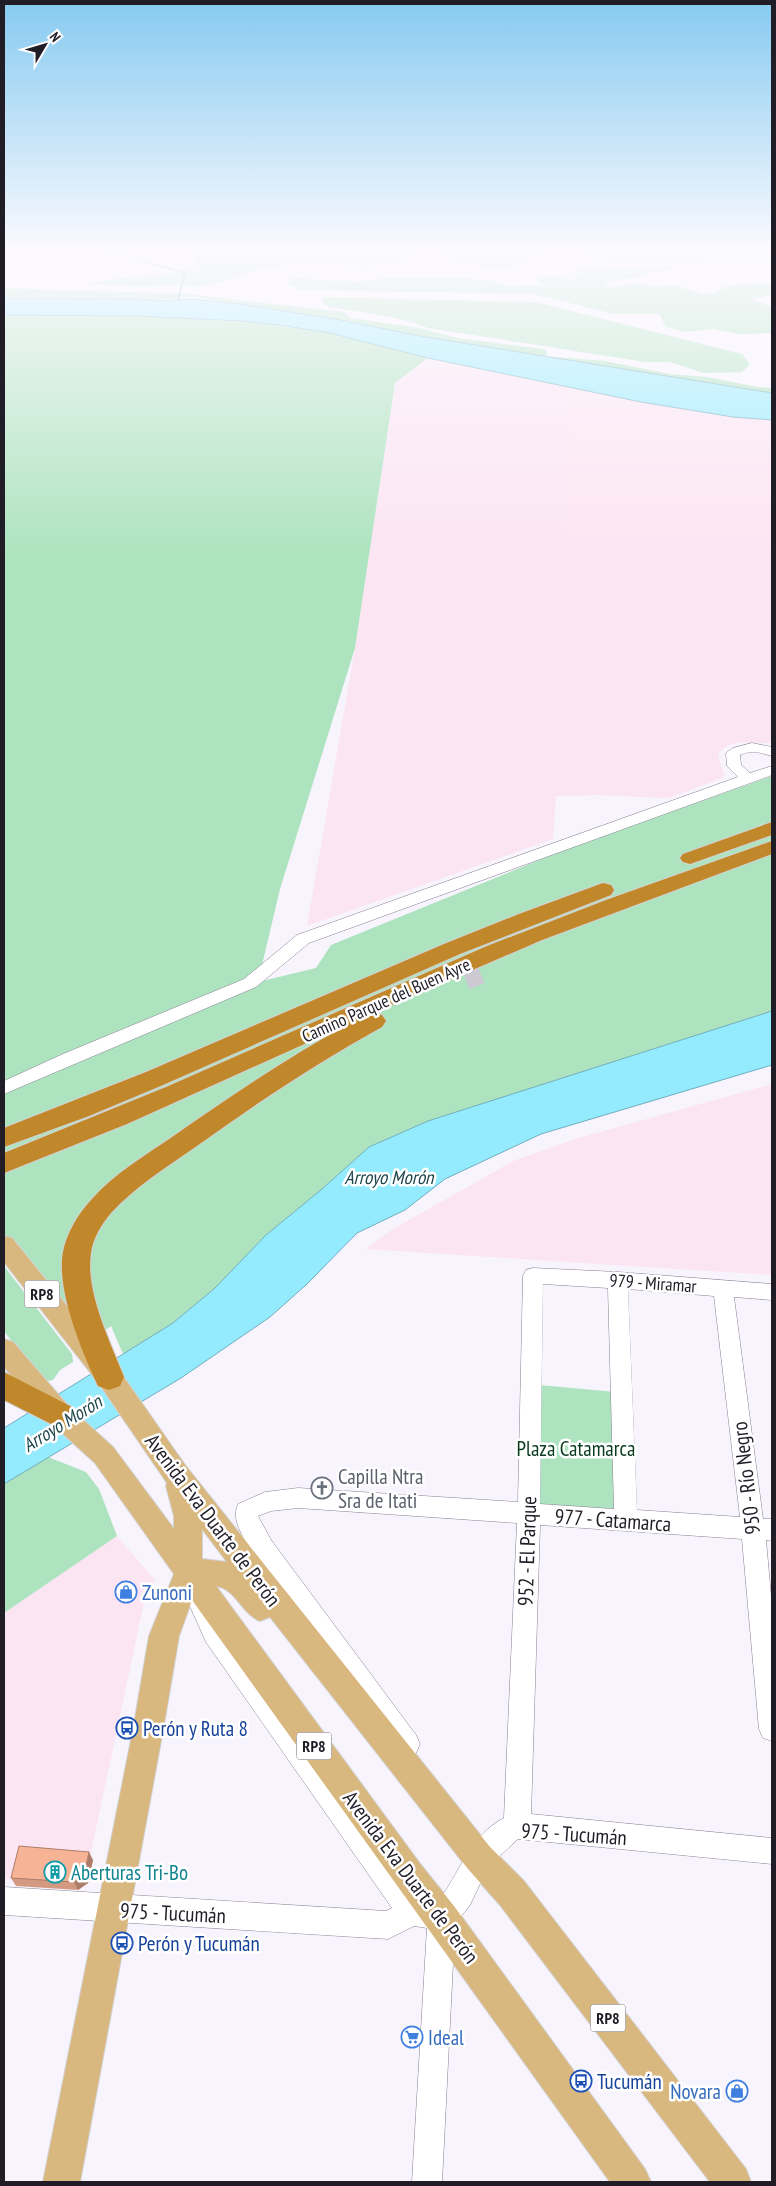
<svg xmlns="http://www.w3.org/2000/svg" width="776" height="2186" font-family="'PT Sans Narrow',sans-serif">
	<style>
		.commercial { fill: #fbe5f3 }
		.industrial { fill: #fce5f2 }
		.green { fill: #ade3be }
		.water { fill: #93ebfd; stroke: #71adbc }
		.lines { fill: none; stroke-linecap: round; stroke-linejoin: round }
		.stream { stroke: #71adbc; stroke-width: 2 }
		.highway-tunnel { stroke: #cdc9d3; stroke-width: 24; stroke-dasharray: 24 12; stroke-linecap: butt }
		.minor-casing { stroke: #897f94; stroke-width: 1 }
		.major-casing { stroke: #d3d2d4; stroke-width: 2 }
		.highway-casing { stroke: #d3d2d4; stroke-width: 2 }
		.minor { fill: #fff; fill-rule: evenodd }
		.major { fill: #d9b87f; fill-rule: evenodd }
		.highway { fill: #c0882a; fill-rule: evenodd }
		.wall { fill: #d49a81 }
		.shaded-wall { fill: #ac7d69 }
		.building { fill: #f6b396; stroke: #ac7d69 }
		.labels { text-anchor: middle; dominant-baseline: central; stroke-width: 5; stroke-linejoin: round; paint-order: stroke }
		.shield { fill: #fff; stroke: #646167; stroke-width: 1 }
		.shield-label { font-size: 16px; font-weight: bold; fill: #211d26 }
		.street-label { font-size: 18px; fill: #211d26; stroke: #fff }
		.water-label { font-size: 19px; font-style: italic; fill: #1b444c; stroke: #fff }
		.near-park-label { font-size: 21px; fill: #093b20; stroke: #fff }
		.near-worship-label { font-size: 21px; fill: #5b616d; stroke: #fff; text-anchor: start }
		.near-street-label { font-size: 21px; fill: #211d26; stroke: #fff }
		.near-shop-label { font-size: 21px; fill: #366cbe; stroke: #fff; text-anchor: start }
		.near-transit-label { font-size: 21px; fill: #164399; stroke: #fff; text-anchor: start }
		.near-culture-label { font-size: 21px; fill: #0d838f; stroke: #fff; text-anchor: start }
	</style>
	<rect width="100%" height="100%" fill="#f8f4fe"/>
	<path class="commercial" d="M 428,358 L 641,402 L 733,417 L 772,420 L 772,743 L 741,742 L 728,745 L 720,751 L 718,757 L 724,775 L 722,778 L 668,798 L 599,795 L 556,796 L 553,839 L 307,926 L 355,648 L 395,383 Z"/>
	<path class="industrial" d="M 567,386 L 709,413 L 772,420 L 772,743 L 741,742 L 728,745 L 720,751 L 718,757 L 724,775 L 722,778 L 668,798 L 599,795 L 556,796 L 556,678 L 567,667 L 566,443 L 571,443 Z
		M 772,1084 L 772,1275 L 365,1249 L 393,1229 L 513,1161 L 575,1139 Z
		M 117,1536 L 155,1580 L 144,1603 L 88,1866 L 74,1882 L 4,1879 L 4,1613 Z"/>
	<path class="green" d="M 194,251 L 417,251 L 398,263 L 367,266 L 302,263 L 262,269 L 211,285 L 196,287 L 171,285 L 142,287 L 87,284 L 113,279 L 168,274 L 197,265 Z
		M 440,251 L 535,251 L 540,253 C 532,256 514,268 508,269 C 494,270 446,260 440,251 Z
		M 589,251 L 607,251 L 617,255 L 660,251 L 772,251 L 772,263 L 765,260 L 615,262 L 589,257 Z
		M 673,266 L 672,270 L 651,272 L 646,276 L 612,281 L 603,285 L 611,288 L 638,283 L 653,286 L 677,285 L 702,294 L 716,293 L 723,287 L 738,284 L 772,283 L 772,295 L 752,299 L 772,307 L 772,333 L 739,334 L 713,329 L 685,332 L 666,327 L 659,314 L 614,314 L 534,294 L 299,290 L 287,283 L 293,278 L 359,282 L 387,278 L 463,278 L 491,281 L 508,286 L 533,285 L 544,287 L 534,276 L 562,276 L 575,281 L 577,270 Z
		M 4,288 L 187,294 L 344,312 L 350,318 L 420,328 L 457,338 L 544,349 L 548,353 L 543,357 L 388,331 L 348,320 L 322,318 L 245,304 L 193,297 L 155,300 L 144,298 L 4,297 Z
		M 323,297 L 536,302 L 742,354 L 750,364 L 742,372 L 704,373 L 670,362 L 645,362 L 428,328 C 396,315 362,313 328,307 L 323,302 Z
		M 4,315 L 136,316 L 261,323 L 330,333 L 428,358 L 395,383 L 355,648 L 280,889 L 258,982 L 316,968 L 331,945 L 566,849 L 772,776 L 772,1011 L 428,1121 L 369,1147 L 322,1189 L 266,1235 L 215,1288 L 173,1323 L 123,1354 L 111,1326 L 95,1338 L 81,1344 L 4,1245 Z
		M 557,357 L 605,361 L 670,374 L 707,377 L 757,387 L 772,388 L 772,396 L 682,379 L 552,359 Z
		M 4,1266 L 72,1354 L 73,1362 L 60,1370 L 53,1380 L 47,1381 L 26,1360 L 4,1331 Z
		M 539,1385 L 616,1392 L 617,1512 L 535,1504 Z
		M 48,1457 L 86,1472 L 99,1489 L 117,1536 L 4,1613 L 4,1484 Z"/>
	<path class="water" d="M 4,298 L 140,299 L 156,301 L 193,299 L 240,304 L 347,321 L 414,335 L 772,393 L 772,420 L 733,417 L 641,402 L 428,358 L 330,333 L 280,325 L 241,321 L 136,316 L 4,315 Z
		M 772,1011 L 772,1065 L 541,1134 L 445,1179 L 405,1210 L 357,1233 L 307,1284 L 270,1317 L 181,1378 L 4,1484 L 4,1428 L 173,1323 L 215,1288 L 266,1235 L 322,1189 L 369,1147 L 428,1121 Z"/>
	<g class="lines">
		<path class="stream" d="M 110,251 L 185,273 L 178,300"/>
		<path class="highway-tunnel" d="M 465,978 L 480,972"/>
		<g class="minor-casing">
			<path id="minor" d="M 752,743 L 772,747 L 772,756 C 760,753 753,749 740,755 L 741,765 L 750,773 L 772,766 L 772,775 L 309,943 L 256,987 L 4,1094 L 4,1081 L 63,1054 L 244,979 L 297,935 L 738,777 L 727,766 L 726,753 L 733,748 Z
				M 533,1268 L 618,1272 L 772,1284 L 772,1300 L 734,1297 L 763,1519 L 772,1519 L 772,1541 L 766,1540 L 772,1607 L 772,1741 L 763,1738 L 759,1729 L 742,1539 L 540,1525 L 531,1814 L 772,1838 L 772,1864 L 518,1839 L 488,1867 L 470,1905 L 455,1924 L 442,2182 L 412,2182 L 427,1928 L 414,1926 L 388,1939 L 4,1915 L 4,1887 L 386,1911 L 392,1908 L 206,1642 L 189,1604 L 193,1596 L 201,1593 L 209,1596 L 222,1626 L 420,1900 L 437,1903 C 459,1875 470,1835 504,1818 L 517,1523 L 298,1508 L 271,1511 L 258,1516 L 271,1540 L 416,1735 L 420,1744 L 416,1753 L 407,1757 L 398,1753 L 255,1556 C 246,1540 230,1522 238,1504 L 265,1492 L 298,1488 L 518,1502 L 523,1276 L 526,1270 ZM 543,1284 L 608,1288 L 614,1509 L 540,1504 ZM 628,1289 L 714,1296 L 740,1517 L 637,1510 Z"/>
		</g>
		<g class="major-casing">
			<path id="major" d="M 4,1236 L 12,1238 L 118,1369 L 185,1465 L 490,1847 L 524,1881 L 746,2169 L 751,2182 L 710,2182 L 500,1905 L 468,1869 L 270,1617 L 260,1621 C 241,1613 236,1589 216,1586 L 421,1865 L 454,1906 L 645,2169 L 651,2182 L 610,2182 L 192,1600 L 179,1636 L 163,1730 L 80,2182 L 43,2182 L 133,1730 L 149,1636 L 174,1574 L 95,1463 L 52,1424 L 4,1367 L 4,1339 L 13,1342 L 70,1408 L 113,1447 L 174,1529 L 174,1516 L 166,1486 L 167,1483 L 100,1385 L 4,1262 ZM 202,1529 L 227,1562 L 202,1559 Z"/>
		</g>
		<g class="highway-casing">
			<path id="highway" d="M 772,822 L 772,835 L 690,864 L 683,862 L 680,858 L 683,854 Z
				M 772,841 L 772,854 L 542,940 L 373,1013 L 382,1015 L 386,1021 L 382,1027 C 317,1063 255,1104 194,1148 C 165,1168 135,1187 111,1213 C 101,1225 93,1238 91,1253 C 85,1292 110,1341 124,1377 L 120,1386 L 109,1390 L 98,1386 C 82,1352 56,1290 63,1252 C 67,1232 78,1214 92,1199 C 115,1173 146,1155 175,1135 C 232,1095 290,1056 351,1023 L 127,1124 L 4,1173 L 4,1153 L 166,1087 L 487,946 L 606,900 Z
				M 603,883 L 611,885 L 614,890 L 611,895 L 460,954 L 163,1085 L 89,1116 L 4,1147 L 4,1128 L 146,1072 L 444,944 L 519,914 Z
				M 4,1372 L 72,1407 L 76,1416 L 72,1425 L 61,1429 L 4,1400 Z"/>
		</g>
		<use href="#minor" class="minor"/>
		<use href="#major" class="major"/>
		<use href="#highway" class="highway"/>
	</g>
	<path class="wall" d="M 93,1860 L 88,1883 L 78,1890 L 16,1886 L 11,1878 Z"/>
	<path class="shaded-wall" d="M 89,1852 L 93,1860 L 88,1883 L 78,1890 L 74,1882 Z"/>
	<path class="building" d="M 19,1846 L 89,1852 L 84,1876 L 74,1882 L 11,1878 Z"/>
	<linearGradient id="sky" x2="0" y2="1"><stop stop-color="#86caf0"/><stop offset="0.45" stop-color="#fcfaff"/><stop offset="1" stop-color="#fcfaff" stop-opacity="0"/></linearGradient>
	<rect width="776" height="557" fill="url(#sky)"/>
	<defs>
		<g id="church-ring" transform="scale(1.125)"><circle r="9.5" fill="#fff" stroke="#6b7280" stroke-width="1.5"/><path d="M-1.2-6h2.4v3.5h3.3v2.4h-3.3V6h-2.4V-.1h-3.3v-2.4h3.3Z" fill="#6b7280"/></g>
		<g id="shop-ring" transform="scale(1.125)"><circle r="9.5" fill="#fff" stroke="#3f7fe0" stroke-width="1.5"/><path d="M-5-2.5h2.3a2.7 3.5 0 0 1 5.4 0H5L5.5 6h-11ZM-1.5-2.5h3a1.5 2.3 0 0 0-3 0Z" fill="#3f7fe0"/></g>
		<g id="bus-ring" transform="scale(1.125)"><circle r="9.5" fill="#fff" stroke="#1a4fb4" stroke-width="1.5"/><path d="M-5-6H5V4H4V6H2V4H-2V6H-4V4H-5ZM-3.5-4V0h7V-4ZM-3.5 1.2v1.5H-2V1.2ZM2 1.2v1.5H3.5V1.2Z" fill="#1a4fb4"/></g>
		<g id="building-ring" transform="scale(1.125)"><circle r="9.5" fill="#fff" stroke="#0f9aa8" stroke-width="1.5"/><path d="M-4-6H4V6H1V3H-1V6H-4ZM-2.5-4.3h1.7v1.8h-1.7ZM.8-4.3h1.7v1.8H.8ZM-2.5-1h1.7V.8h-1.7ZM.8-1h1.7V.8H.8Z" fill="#0f9aa8"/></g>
		<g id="supermarket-ring" transform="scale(1.125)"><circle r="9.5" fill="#fff" stroke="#3f7fe0" stroke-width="1.5"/><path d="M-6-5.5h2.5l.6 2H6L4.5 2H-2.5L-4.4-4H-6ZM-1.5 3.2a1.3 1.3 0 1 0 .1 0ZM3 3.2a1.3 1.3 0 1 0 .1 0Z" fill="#3f7fe0"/></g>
	</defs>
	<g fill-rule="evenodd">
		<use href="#church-ring" x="322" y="1488"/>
		<use href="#shop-ring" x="126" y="1592"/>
		<use href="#bus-ring" x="127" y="1728"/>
		<use href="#building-ring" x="55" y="1872"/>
		<use href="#bus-ring" x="122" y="1943"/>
		<use href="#supermarket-ring" x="412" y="2037"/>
		<use href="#bus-ring" x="581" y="2081"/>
		<use href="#shop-ring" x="737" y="2091"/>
	</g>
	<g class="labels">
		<g class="shield">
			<rect x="24.5" y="1280.5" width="35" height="27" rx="4"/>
			<rect x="296.5" y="1732.5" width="35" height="27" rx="4"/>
			<rect x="590.5" y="2004.5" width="35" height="27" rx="4"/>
		</g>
		<g class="shield-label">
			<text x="42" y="1294">RP8</text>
			<text x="314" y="1746">RP8</text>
			<text x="608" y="2018">RP8</text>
		</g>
		<g class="street-label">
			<text transform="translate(386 1000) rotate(-24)">Camino Parque del Buen Ayre</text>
			<text transform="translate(653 1283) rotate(4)">979 - Miramar</text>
		</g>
		<g class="water-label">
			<text x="389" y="1177">Arroyo Morón</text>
			<text transform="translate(62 1423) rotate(-32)">Arroyo Morón</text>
		</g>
		<g class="near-park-label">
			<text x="576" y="1448">Plaza Catamarca</text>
		</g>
		<g class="near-worship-label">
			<text x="338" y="1476">Capilla Ntra<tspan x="338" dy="24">Sra de Itati</tspan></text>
		</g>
		<g class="near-street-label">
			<text transform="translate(746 1478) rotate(-97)">950 - Río Negro</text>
			<text transform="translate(213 1520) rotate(53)">Avenida Eva Duarte de Perón</text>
			<text transform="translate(613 1520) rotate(4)">977 - Catamarca</text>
			<text transform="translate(527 1551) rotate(-88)">952 - El Parque</text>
			<text transform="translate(574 1834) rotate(4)">975 - Tucumán</text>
			<text transform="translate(411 1877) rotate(53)">Avenida Eva Duarte de Perón</text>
			<text transform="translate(173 1913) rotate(3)">975 - Tucumán</text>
		</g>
		<g class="near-shop-label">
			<text x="142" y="1592">Zunoni</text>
			<text x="428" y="2037">Ideal</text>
			<text x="721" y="2091" text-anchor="end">Novara</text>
		</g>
		<g class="near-transit-label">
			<text x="143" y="1728">Perón y Ruta 8</text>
			<text x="138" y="1943">Perón y Tucumán</text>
			<text x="597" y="2081">Tucumán</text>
		</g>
		<g class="near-culture-label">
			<text x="71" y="1872">Aberturas Tri-Bo</text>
		</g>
	</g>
	<rect width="776" height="2186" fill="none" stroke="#211d26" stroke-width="10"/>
	<g transform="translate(45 45) rotate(52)" stroke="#ffffff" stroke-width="4" paint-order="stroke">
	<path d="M0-4L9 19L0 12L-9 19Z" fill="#211d26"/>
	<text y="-8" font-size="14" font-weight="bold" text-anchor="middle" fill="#211d26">N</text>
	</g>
</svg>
